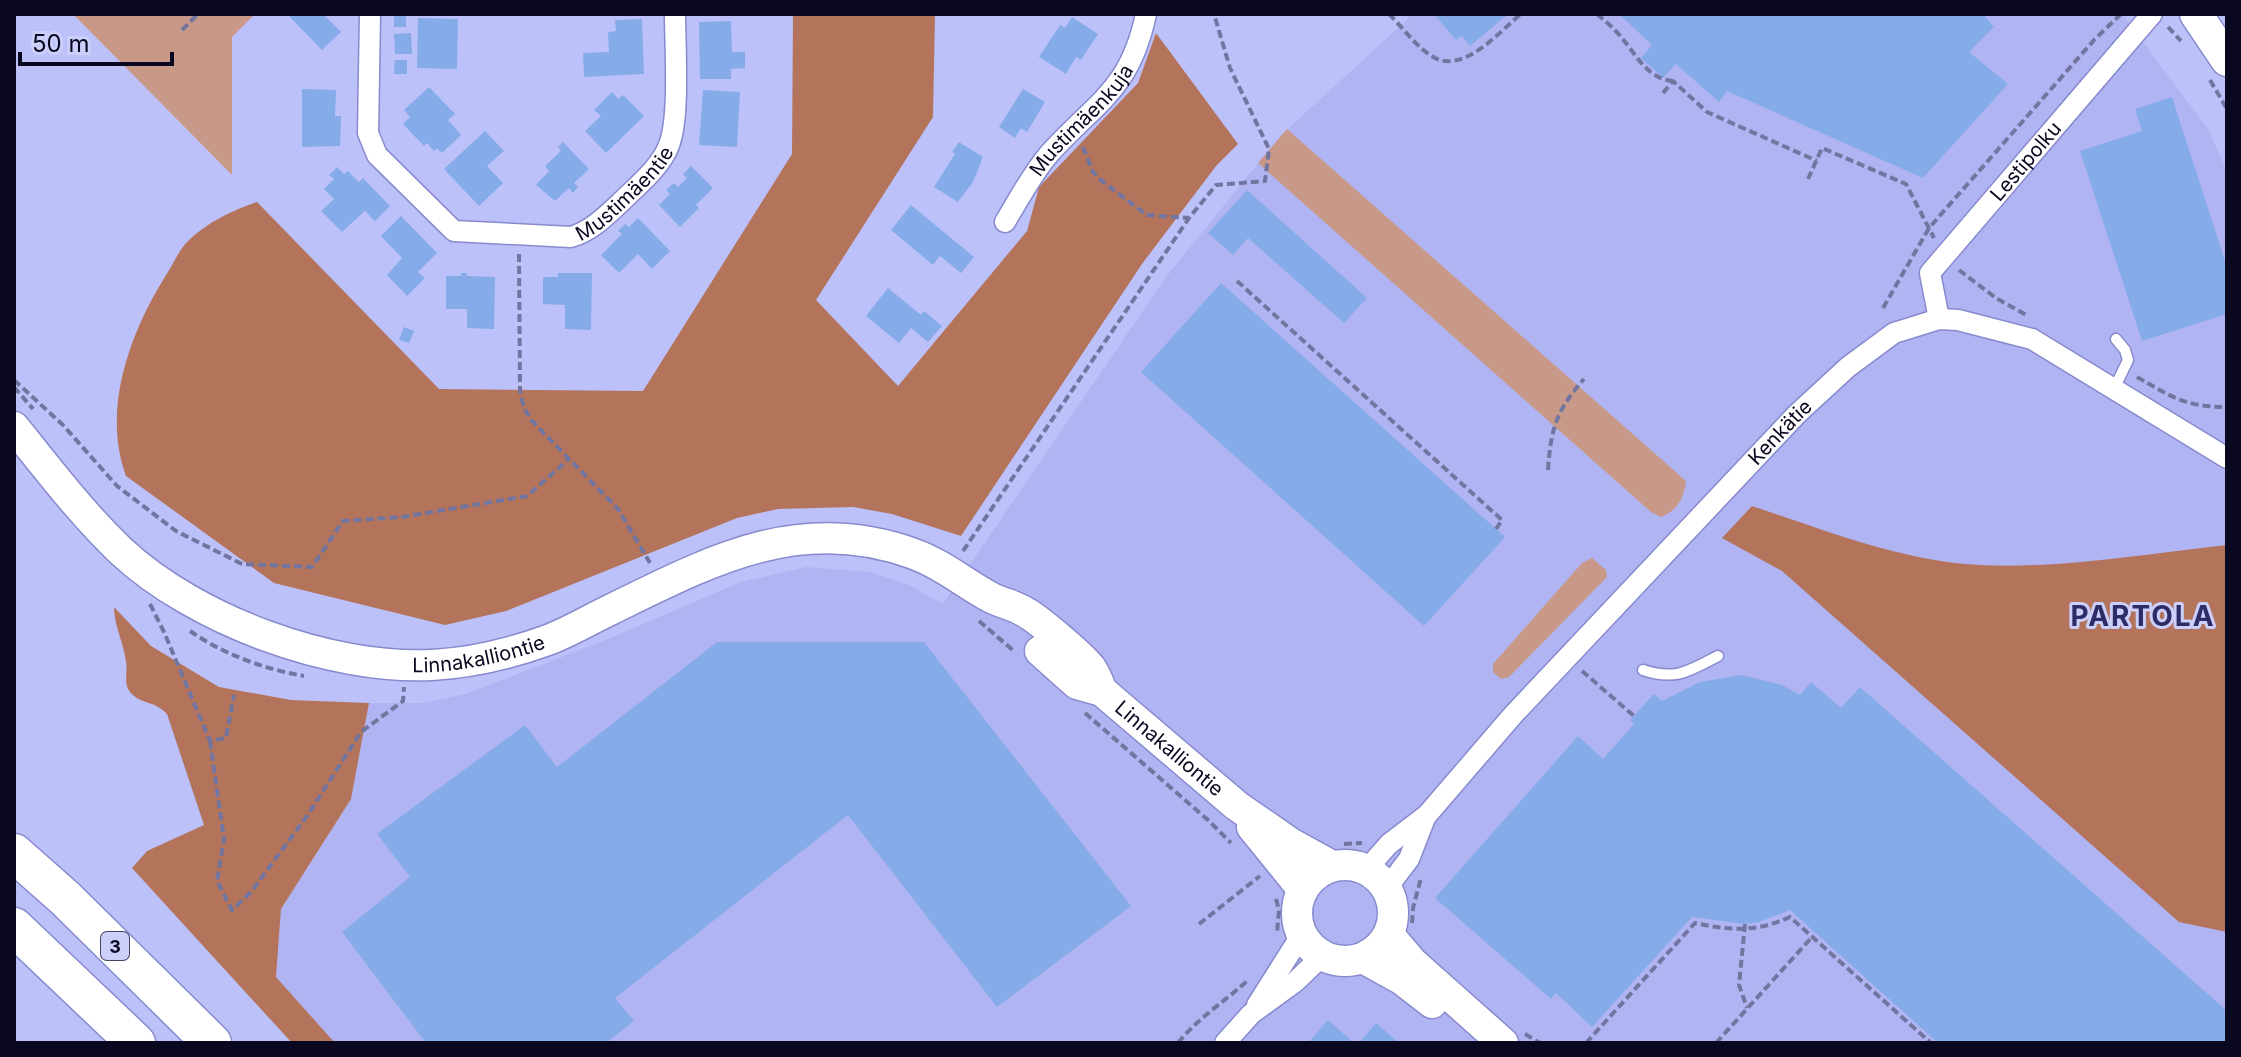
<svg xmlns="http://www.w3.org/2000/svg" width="2241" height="1057" font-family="Inter,sans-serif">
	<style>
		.built { fill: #b1b4f2 }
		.green { fill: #c89988 }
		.forest { fill: #b4745c }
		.building { fill: #86abe9 }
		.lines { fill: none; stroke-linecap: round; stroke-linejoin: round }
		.lane-casing { stroke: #878acd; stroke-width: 13 }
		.street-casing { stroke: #878acd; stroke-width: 23 }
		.secondary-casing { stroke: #878acd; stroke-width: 33 }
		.primary-casing { stroke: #878acd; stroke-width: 35 }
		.highway-casing { stroke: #878acd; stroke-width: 41 }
		.path { stroke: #7275a0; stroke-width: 4; stroke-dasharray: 8 4; stroke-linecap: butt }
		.lane { stroke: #fff; stroke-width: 10 }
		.street { stroke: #fff; stroke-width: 20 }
		.secondary { stroke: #fff; stroke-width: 30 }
		.primary { stroke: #fff; stroke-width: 32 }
		.highway { stroke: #fff; stroke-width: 38 }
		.labels { text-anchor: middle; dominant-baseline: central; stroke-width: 6; stroke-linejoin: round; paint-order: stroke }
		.shield { fill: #cbcffa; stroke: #434461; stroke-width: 2 }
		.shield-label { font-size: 18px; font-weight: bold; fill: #090820 }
		.street-label { font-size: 20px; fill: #090820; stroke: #cbcffa }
		.district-label { font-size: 28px; font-weight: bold; letter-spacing: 2px; fill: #2e2c67; stroke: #cbcffa }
	</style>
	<rect width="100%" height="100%" fill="#bcc1fa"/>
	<path class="built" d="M 1406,14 L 2122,14 L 2208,129 L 2227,171 L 2227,1043 L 335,1043 L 276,977 L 281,909 L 351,799 L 369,703 L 423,703 L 466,694 L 613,637 L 741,582 L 806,567 L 871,572 L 909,585 L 943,604 L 1166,277 L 1280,136 L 1409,18 Z"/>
	<path class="green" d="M 73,14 L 255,14 L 232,37 L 232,175 Z
		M 1287,129 L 1686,481 C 1684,498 1677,511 1661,517 L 1651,512 L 1258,163 Z
		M 1592,558 L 1606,570 L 1607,577 L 1509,677 L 1501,679 L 1493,672 L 1493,664 L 1582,563 Z"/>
	<path class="forest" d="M 793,14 L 935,14 L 933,117 L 816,300 L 898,386 L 1027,231 L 1039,187 L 1138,83 L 1156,33 L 1238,144 L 1216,166 L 1142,264 L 961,536 L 892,514 L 853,507 L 778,509 L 737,518 L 506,611 L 445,625 L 274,583 L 126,476 C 101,408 131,330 168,272 C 174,262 180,249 188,241 C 208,222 231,211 257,202 L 439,389 L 643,391 L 792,154 Z
		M 1752,506 C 1822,529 1891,557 1965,564 C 2050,571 2142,554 2227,545 L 2227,932 L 2179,922 L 1782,571 L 1722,538 Z
		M 114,607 L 151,646 L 219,687 L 291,700 L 369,703 L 351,799 L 281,909 L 276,977 L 335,1043 L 292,1043 L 132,868 L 147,851 L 204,825 L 167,714 C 154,700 141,705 130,692 C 123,683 128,672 126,662 C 124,643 114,626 114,607 Z"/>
	<path class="building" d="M 287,14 L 326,14 L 325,16 L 341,32 L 322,50 Z
		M 394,14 L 406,14 L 406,27 L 394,27 Z
		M 1434,14 L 1508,14 L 1470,46 L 1462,36 L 1456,40 Z
		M 1619,14 L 1983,14 L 1994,27 L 1969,52 L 2008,84 L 1923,178 L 1727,91 L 1719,102 L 1676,64 L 1663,78 L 1641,58 L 1652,45 Z
		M 1072,17 L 1098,34 L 1081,60 L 1076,57 L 1066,74 L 1039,57 L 1060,25 L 1065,28 Z
		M 418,18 L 458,19 L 457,69 L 417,68 Z
		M 642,19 L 644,74 L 584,77 L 583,53 L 609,52 L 608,32 L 616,31 L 615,20 Z
		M 731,21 L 732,52 L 745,52 L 745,68 L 731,69 L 731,79 L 700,79 L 699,22 Z
		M 411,33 L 412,54 L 395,54 L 394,34 Z
		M 395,60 L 407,60 L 407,74 L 394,74 Z
		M 429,87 L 455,114 L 448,120 L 461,135 L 442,153 L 437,148 L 434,151 L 427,143 L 424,146 L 403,124 L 410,117 L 404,110 Z
		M 302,89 L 336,90 L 335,116 L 341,116 L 340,146 L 302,147 Z
		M 1023,89 L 1045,102 L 1027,132 L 1021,128 L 1015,138 L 999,127 Z
		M 703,90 L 740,92 L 737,147 L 699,145 Z
		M 612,92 L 618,99 L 623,95 L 644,116 L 606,153 L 585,131 L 601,116 L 594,110 Z
		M 2172,97 L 2227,267 L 2227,314 L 2142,341 L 2080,151 L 2142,131 L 2135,109 Z
		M 485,131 L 504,151 L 487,166 L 503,183 L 479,206 L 444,169 Z
		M 563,142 L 589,169 L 574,183 L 578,187 L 573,193 L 569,188 L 555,201 L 536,185 L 549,171 L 545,166 L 561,151 L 558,147 Z
		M 959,142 L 983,157 L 973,182 L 958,202 L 934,187 L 955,154 L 952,152 Z
		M 691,166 L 713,188 L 696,205 L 699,208 L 680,227 L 659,205 L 670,194 L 666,190 L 674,183 L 678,187 L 687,178 L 683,174 Z
		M 337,167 L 344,174 L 348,171 L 359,182 L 363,178 L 390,206 L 375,221 L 365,211 L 342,232 L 321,211 L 334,199 L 324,189 L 334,179 L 329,175 Z
		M 1247,190 L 1367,298 L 1344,323 L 1248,238 L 1233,255 L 1208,233 Z
		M 911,205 L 974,257 L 961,273 L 940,256 L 933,265 L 891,230 Z
		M 401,216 L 437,253 L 418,272 L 425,278 L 407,296 L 387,275 L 402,258 L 381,236 Z
		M 638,218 L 670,251 L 652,269 L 638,254 L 619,273 L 601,255 L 622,234 L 618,231 L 625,224 L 629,227 Z
		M 461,273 L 467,273 L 467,276 L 495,277 L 494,329 L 467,328 L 467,309 L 446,309 L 446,276 L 461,276 Z
		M 558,273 L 592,273 L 591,330 L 565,329 L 565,305 L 543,304 L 543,277 L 558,277 Z
		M 1221,283 L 1505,537 L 1424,626 L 1141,372 Z
		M 888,288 L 921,315 L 924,311 L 942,326 L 928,342 L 911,328 L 899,343 L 866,316 Z
		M 404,327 L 414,331 L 409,343 L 399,340 Z
		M 717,642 L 924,642 L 1131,906 L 997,1007 L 848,815 L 615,998 L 634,1021 L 606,1043 L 426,1043 L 342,932 L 410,877 L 377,834 L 525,725 L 557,767 Z
		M 1741,675 L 1782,685 L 1800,695 L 1811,682 L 1841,708 L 1860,687 L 2227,1011 L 2227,1043 L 1938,1043 L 1790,910 L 1759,922 L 1745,924 L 1692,917 L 1592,1027 L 1556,993 L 1551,999 L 1435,898 L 1578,736 L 1603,759 L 1634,724 L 1630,720 L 1654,694 L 1662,701 L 1700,682 Z
		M 1328,1020 L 1354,1043 L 1308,1043 Z
		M 1376,1023 L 1399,1043 L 1359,1043 Z"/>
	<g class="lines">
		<g class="lane-casing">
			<path id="lane" d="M 2114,389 L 2128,360 L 2125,350 L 2116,339
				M 1643,670 C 1676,681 1689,671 1718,656"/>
		</g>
		<g class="street-casing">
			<g id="street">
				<path id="s1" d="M 370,14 L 368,133 L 377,155 L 454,231 L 571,237 C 591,231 605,217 621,202 C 637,186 661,167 669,145 C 680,117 675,47 675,14"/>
				<path id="s2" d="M 1005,222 C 1019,199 1032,174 1049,154 C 1097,101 1130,90 1146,14"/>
				<path id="s3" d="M 1939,319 L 1930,273 L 2152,14"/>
				<path id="s4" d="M 1367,869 L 1389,844 L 1427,815 L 1513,715 L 1797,414 L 1848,367 L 1894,333 L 1939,319 L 1958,320 L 2032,339 L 2227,458"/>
				<path d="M 1387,888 L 1409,859 L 1425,818"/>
				<path d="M 1257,1005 L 1302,934"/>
				<path d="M 1225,1043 L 1251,1014 L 1295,982 L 1322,956"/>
			</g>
		</g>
		<g class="secondary-casing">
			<g id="secondary">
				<path id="s5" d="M 14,427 C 48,469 81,513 121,551 C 195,620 330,670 432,665 C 470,663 512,653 548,640 C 569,632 589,620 610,610 C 710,561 800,512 914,554 C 942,564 964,583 990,597 C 1001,603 1014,605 1025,612 C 1038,619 1082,656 1091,668 C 1096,675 1099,684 1102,691"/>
				<path id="s6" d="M 1040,651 L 1077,684 L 1102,691 L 1237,806 L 1292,844 L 1332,866"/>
				<path d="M 1252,827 L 1303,890"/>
				<circle cx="1345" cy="913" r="48"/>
				<path d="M 1389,935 L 1413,963 L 1503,1043"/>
				<path d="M 1363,958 L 1401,979 L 1432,1003"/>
			</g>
		</g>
		<g class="primary-casing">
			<path id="primary" d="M 2196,14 L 2227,60"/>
		</g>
		<g class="highway-casing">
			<path id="highway" d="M 14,853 L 65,898 L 212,1043
				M 14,927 L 136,1043"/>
		</g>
		<path class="path" d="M 1389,14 C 1403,28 1418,49 1435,58 C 1465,73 1500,31 1521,14
			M 1597,14 C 1605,21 1614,28 1621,37 C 1636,54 1647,79 1673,81
			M 2168,27 L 2181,41
			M 182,30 L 198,14
			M 2210,80 L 2227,109
			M 1663,93 L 1673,81 L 1707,112 L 1817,161
			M 1083,147 L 1093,172 L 1103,182 L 1147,215 L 1189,218
			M 1808,179 L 1822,148 L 1906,184 L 1934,238
			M 519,254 L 520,391 L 524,408 L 532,421 L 618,509 L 650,563
			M 1959,270 L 1996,298 L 2028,316
			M 1237,281 L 1502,520 L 1496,529
			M 1883,308 L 1929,228 L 2095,39 L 2121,14
			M 2137,377 C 2172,397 2185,407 2227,407
			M 14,380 L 63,425 L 117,486 L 176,531 L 242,564 L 312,567 L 343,521 L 402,517 L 527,496 L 569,459
			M 14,387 L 33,409
			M 1548,470 C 1551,428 1556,411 1584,379
			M 963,551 L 1189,218 L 1216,185 L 1265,181 L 1269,149 L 1230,68 L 1214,14
			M 150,604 L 164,632 L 210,741 L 226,738 L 234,695
			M 979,621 L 1015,652
			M 190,631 C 223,654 264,669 304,676
			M 1582,671 L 1634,716
			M 1085,713 L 1208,820 L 1231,843
			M 210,741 L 224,839 L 217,881 L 232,910 L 251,892 L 307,816 L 361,732 L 403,701 L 404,687
			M 1344,844 L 1362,843
			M 1276,899 L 1279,910 L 1277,933
			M 1412,923 L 1413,908 L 1421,878
			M 1199,924 L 1260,876
			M 1745,924 L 1739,985 L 1747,1008
			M 1525,1034 L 1540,1043
			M 1178,1043 C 1198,1018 1224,1002 1247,981
			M 1586,1043 L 1695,923 C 1730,931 1758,932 1790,917 L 1931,1043
			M 1716,1043 L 1813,936"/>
		<use href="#lane" class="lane"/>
		<use href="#street" class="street"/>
		<use href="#secondary" class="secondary"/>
		<use href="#primary" class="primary"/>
		<use href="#highway" class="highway"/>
	</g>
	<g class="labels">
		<rect class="shield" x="101" y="932" width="28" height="28" rx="6"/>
		<g class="shield-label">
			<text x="115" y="946">3</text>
		</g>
		<g class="street-label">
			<text stroke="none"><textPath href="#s2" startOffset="128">Mustimäenkuja</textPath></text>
			<text stroke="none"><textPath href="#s3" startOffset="194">Lestipolku</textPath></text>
			<text stroke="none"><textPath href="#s1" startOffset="438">Mustimäentie</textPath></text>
			<text stroke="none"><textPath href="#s4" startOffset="602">Kenkätie</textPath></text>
			<text stroke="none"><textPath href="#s5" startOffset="550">Linnakalliontie</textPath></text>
			<text stroke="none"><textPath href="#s6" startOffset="164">Linnakalliontie</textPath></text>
		</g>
		<g class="district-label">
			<text x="2143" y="616">PARTOLA</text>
		</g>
	</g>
	<rect width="2241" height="1057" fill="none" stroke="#090820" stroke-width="32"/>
	<path d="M20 52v12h152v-12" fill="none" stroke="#090820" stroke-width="4"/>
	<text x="32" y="52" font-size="24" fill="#090820" stroke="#cbcffa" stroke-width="6" paint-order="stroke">50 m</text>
</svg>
